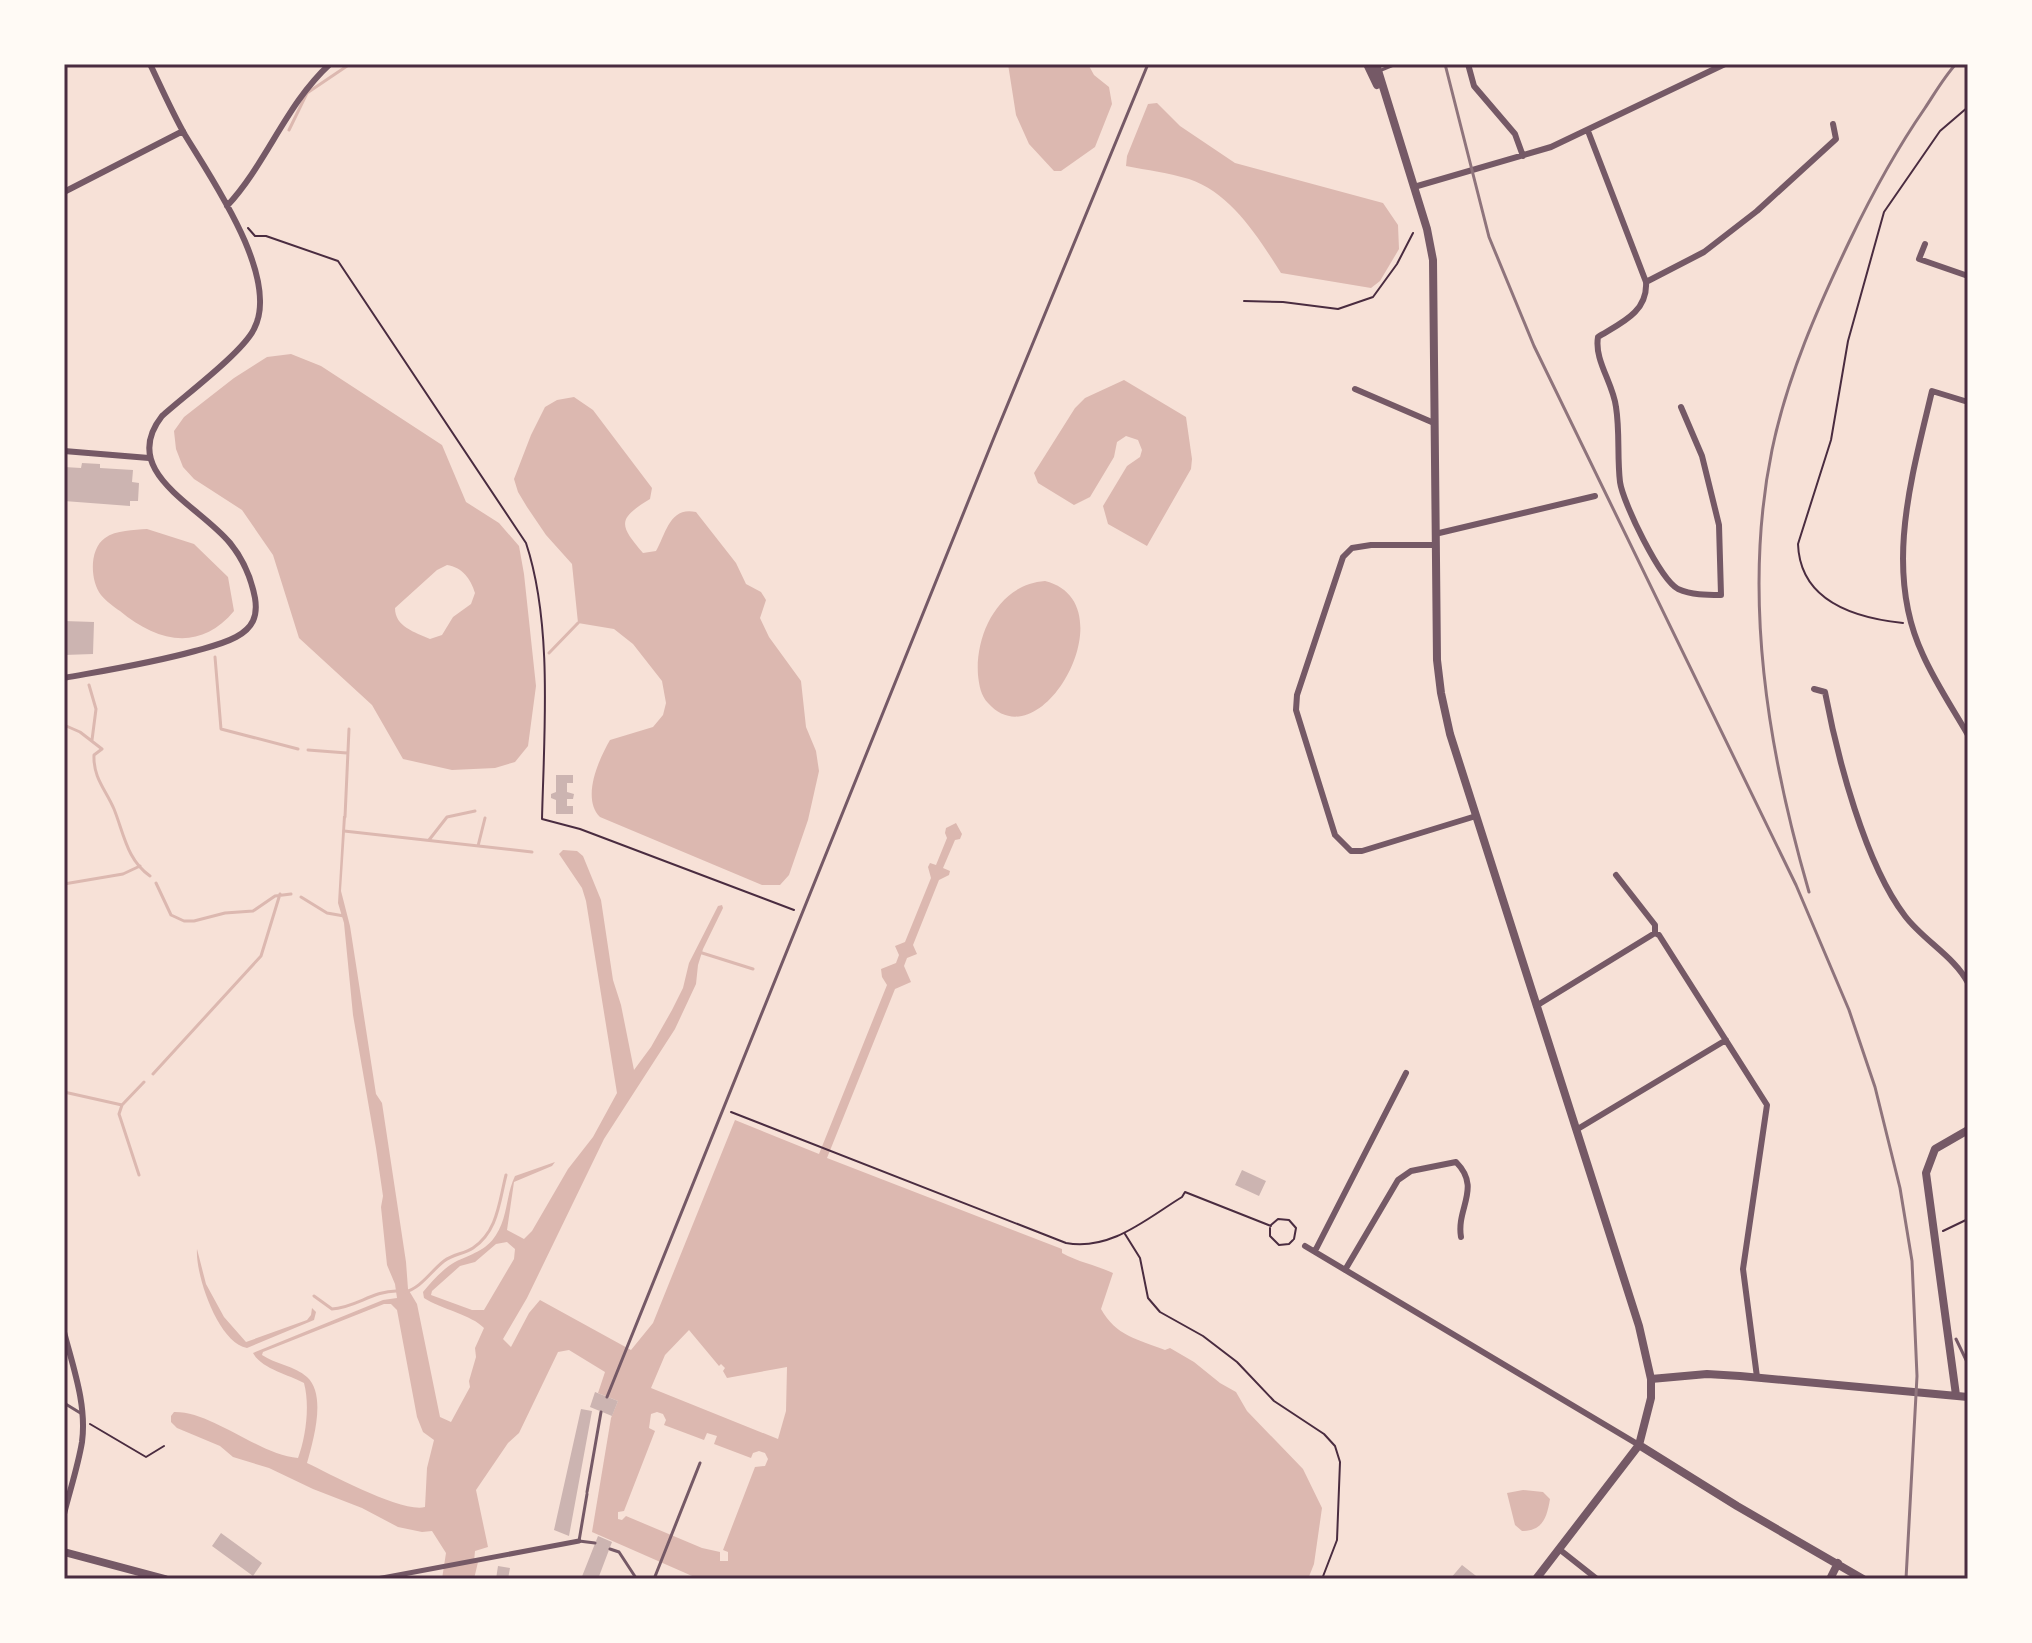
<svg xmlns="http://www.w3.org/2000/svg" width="2032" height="1643" font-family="'Roboto Condensed',sans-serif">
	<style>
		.water { fill: #dcb8b0; fill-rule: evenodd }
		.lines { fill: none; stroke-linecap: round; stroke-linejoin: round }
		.stream { stroke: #dcb8b0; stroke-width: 3 }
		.building { fill: #ccb4b1 }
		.path { stroke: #4a2c40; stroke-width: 2 }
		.service { stroke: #755966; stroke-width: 3 }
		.pedestrian { stroke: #755966; stroke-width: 5 }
		.minor { stroke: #755966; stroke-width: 6 }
		.tertiary { stroke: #755966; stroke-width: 8 }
		.rail { stroke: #8f747c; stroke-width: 3 }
		.neatline { fill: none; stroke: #4a2c40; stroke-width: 3 }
	</style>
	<rect width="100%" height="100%" fill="#f7e1d7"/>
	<path class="water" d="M 1008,64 L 1088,64 L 1094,75 L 1109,87 L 1112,104 L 1095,147 L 1061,171 L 1054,171 L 1029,144 L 1016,115 Z
		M 1157,103 L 1180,126 L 1235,163 L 1383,203 L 1398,225 L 1399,249 L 1380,281 L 1371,288 L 1281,273 C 1258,237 1231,193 1189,179 C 1169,173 1147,170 1126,166 L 1127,156 L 1148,104 Z
		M 291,354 L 321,366 L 442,445 L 466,502 L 499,523 L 519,546 L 524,574 L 536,686 L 528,746 L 515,762 L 495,768 L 452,770 L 403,759 L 372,705 L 299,638 L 273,555 L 242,510 L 194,479 L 183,467 L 176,449 L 174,431 L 184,417 L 234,378 L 267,357 ZM 447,565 C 462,567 471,579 475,593 L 471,604 L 453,617 L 442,635 L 430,639 C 415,632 395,627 395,608 L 437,570 Z
		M 1124,380 L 1186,417 L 1192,459 L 1191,469 L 1147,546 L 1108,524 L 1103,506 L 1127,466 L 1140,457 L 1142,450 L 1138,440 L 1126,436 L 1117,442 L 1114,457 L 1090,497 L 1074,505 L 1038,483 L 1034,473 L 1075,408 L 1085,398 Z
		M 574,397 L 593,410 L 652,488 L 650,499 C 617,519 619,525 643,553 L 656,551 C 666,533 670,506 696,512 L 736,563 L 746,584 L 761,592 L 766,600 L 760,618 L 769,637 L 801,681 L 806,727 L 816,751 L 819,771 L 808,820 L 789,875 L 780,885 L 762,885 L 600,817 C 581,798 599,759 610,740 L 653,727 L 663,715 L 666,703 L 662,681 L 633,644 L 614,629 L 578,623 L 572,564 L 546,535 L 527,507 L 518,492 L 514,479 L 531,435 L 545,407 L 557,400 Z
		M 147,529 L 194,544 L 228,577 L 234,611 C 200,652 157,642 120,611 C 114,607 106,601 101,595 C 90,581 89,549 105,538 C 116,530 134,530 147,529 Z
		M 1045,581 C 1130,602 1042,764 988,703 C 981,696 979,685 978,675 C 975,634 999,584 1045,581 Z
		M 343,816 L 346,816 L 341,891 L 350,926 L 376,1094 L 382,1103 L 406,1262 L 408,1289 L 417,1304 L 440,1417 L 451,1422 L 470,1387 L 469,1381 L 476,1357 L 475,1348 L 484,1328 C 472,1315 441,1309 424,1298 L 423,1292 C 431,1282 444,1268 455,1262 C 471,1254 486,1251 496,1235 C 508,1217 506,1194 515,1176 L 555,1162 L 552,1166 L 514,1182 L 507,1230 L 524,1239 L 532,1231 L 568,1169 L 593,1137 L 617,1093 L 586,901 L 582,888 L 559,854 L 563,850 L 577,851 L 583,856 L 601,900 L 613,980 L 621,1005 L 634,1070 L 651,1047 L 672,1010 L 683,988 L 689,963 L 718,906 L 722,905 L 723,908 L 703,949 L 698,965 L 696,984 L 675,1029 L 604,1139 L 527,1298 L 503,1339 L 511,1347 L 529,1313 L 540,1300 L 631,1350 L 653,1323 L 735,1120 L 819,1154 L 887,985 L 882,977 L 881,969 L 896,963 L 899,955 L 895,946 L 905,942 L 931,878 L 928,867 L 930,863 L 936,865 L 947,838 L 945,833 L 946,828 L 956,823 L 962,834 L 960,839 L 955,840 L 943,868 L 950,871 L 949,875 L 939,880 L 913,945 L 917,954 L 907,958 L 904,966 L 911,982 L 895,989 L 827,1158 L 1062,1249 L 1062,1253 C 1078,1262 1096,1265 1113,1273 L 1101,1309 C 1116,1336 1137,1339 1165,1350 L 1170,1348 L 1194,1362 L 1220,1383 L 1236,1392 L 1247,1411 L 1303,1469 L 1322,1508 L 1314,1564 L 1308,1579 L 699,1579 L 592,1532 L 611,1418 L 618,1401 L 598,1393 L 605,1372 L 569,1350 L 558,1352 L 519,1433 L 508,1443 L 476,1490 L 488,1547 L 475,1551 L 474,1562 L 478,1562 L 474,1579 L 442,1579 L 446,1553 L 432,1531 L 422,1532 L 398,1527 L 362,1508 L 313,1489 L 269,1468 L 233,1457 L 220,1446 L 177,1428 L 171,1422 L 171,1416 L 174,1412 C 212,1411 259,1455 298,1458 C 306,1437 310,1405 304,1383 C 288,1374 262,1369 253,1353 L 383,1300 L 397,1298 L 395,1284 L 387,1265 L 381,1207 L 383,1196 L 376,1148 L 353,1015 L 344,923 L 338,903 ZM 507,1242 L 515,1249 L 514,1259 L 484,1310 L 472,1310 L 431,1295 L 432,1291 L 460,1266 L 475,1262 L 496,1244 ZM 384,1304 L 391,1304 L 397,1310 L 417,1417 L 423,1432 L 434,1440 L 427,1468 L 425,1507 C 402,1513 332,1475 307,1463 C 313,1441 327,1395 307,1377 C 295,1366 275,1364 262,1355 L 263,1352 ZM 689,1330 L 719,1366 L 721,1364 L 725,1368 L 723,1371 L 727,1378 L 787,1367 L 786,1411 L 778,1439 L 651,1388 L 665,1355 ZM 657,1412 L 663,1414 L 666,1420 L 664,1425 L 704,1440 L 707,1433 L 717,1436 L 714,1444 L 751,1458 L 753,1453 L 759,1451 L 765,1453 L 768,1459 L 765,1466 L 755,1467 L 723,1550 L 728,1552 L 728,1561 L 720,1561 L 720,1552 L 702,1548 L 626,1516 L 622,1520 L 618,1519 L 618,1512 L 624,1511 L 655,1431 L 649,1428 L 651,1414 Z
		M 197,1249 L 206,1284 L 224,1317 L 246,1342 L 307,1320 L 311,1315 L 312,1308 L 316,1312 L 314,1320 L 247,1348 C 218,1343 195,1274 197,1249 Z
		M 1523,1490 L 1543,1492 L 1550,1499 C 1547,1517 1543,1531 1522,1531 L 1515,1525 L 1507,1493 Z"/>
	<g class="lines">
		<path class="stream" d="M 289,130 L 307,93 L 350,64
			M 549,653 L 578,623
			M 215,657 L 221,729 L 298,749
			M 89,685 L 96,709 L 92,740
			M 64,725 L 80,732 L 102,749 L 94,755 C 93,778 106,790 114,809 C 124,834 127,860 150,876
			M 308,750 L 347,753
			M 345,817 L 349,729
			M 344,831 L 532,852
			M 429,840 L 447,817 L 475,811
			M 478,846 L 485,818
			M 156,883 L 171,915 L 184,921 L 194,921 L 225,913 L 253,911 L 275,896 L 291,894
			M 64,884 L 123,874 L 140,866
			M 301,897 L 327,913 L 344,916
			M 699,952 L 753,969
			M 153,1074 L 261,956 L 280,894
			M 64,1092 L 122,1105
			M 139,1175 L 119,1114 L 122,1105 L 144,1082
			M 405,1292 C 421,1288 431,1271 444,1261 C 453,1254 464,1254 473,1248 C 498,1231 499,1202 506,1175
			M 314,1296 L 332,1309 C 355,1308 374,1290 398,1291"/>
	</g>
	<path class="building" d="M 82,463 L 100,464 L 100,468 L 133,470 L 132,482 L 139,483 L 138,501 L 130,501 L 130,506 L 64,501 L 64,467 L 81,468 Z
		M 64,621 L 94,622 L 93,654 L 64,655 Z
		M 556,775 L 573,775 L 573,783 L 567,783 L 567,792 L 574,794 L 573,799 L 567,799 L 567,806 L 573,806 L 573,814 L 556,814 L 556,800 L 551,798 L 551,794 L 556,792 Z
		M 1242,1170 L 1266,1181 L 1259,1196 L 1235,1185 Z
		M 595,1392 L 618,1401 L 612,1416 L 590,1407 Z
		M 581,1409 L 592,1411 L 569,1536 L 554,1530 Z
		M 221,1533 L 262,1563 L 253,1576 L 212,1546 Z
		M 598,1536 L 612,1542 L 598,1579 L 581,1579 Z
		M 1462,1565 L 1480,1579 L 1450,1579 Z
		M 498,1566 L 510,1568 L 508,1579 L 496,1579 Z"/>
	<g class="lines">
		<path class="path" d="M 248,228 L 255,236 L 266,236 L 338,261 L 526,543 C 553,624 544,734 542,819 L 580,829 L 794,910
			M 1244,301 L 1283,302 L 1338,309 L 1373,297 L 1397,264 L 1413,233
			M 1903,623 C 1855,618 1800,601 1798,544 L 1831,440 L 1848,341 L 1884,212 L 1940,131 L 1968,107
			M 731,1112 L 1066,1243 C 1111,1251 1146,1219 1182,1197 L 1185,1192 L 1271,1226
			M 1271,1225 L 1278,1219 L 1289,1220 L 1296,1228 L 1294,1239
			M 1270,1228 L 1270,1236 L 1279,1245 L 1289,1244 L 1293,1240
			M 1943,1231 L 1968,1219
			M 1125,1234 L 1140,1258 L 1148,1298 L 1160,1312 L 1203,1336 L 1237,1362 L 1274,1401 L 1324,1434 L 1335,1446 L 1340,1462 L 1337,1540 L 1322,1579
			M 90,1424 L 146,1457 L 164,1446"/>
		<path class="service" d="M 1379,71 L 1396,64
			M 1956,1339 L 1968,1364
			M 607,1397 L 995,435 L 1148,64
			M 64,1403 L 82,1414
			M 587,1492 L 601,1412
			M 587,1494 L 579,1541 L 595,1543
			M 610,1549 L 619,1552 L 636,1578
			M 633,1579 L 649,1579
			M 654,1579 L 700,1463"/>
		<path class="pedestrian" d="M 377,1579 L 579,1541"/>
		<path class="minor" d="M 1468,64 L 1474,86 L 1515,134 L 1523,156
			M 1588,131 L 1646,282 C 1648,312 1621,323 1598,337 C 1594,360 1613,383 1616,407 C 1620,432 1617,457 1620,482 C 1623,503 1660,579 1678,589 C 1692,595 1706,595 1721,595 L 1719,525 L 1702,456 L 1681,407
			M 1414,187 L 1551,147 L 1725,64
			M 64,192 L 183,131
			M 227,206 C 267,163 286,104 330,64
			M 1925,244 L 1919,259 L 1968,276
			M 1646,282 L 1704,252 L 1757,211 L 1836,139 L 1833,124
			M 1355,389 L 1434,423
			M 1968,402 L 1932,391 C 1912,476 1883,571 1923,655 C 1935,682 1953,709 1968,735
			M 64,451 L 149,458
			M 1435,534 L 1595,496
			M 1436,545 L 1371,545 L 1352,548 L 1343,557 L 1297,695 L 1296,710 L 1335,835 L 1351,851 L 1362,851 L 1476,816
			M 64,678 C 108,670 152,663 195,651 C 209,647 223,644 236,637 C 253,628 258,616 255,598 C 251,577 243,559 230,543 C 199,505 118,472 162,416 C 184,396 242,353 254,329 C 281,278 211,178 185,135 C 172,112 161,87 150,64
			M 1814,689 L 1825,692 C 1837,756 1865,864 1905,916 C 1923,940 1955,957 1968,983
			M 1616,875 L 1655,925 L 1655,933
			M 1536,1006 L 1655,933 L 1659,935 L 1767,1105 L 1743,1269 L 1757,1377
			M 1576,1130 L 1726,1040
			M 1305,1246 L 1639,1445
			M 1315,1251 L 1406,1073
			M 1345,1270 L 1398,1180 L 1411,1171 L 1456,1162 C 1482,1188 1456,1208 1461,1237
			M 64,1332 C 73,1367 87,1405 82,1442 C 78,1466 70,1490 64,1514
			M 1559,1549 L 1597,1579"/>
		<path class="tertiary" d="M 1367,64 L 1377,85
			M 1376,64 L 1427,229 L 1433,260 L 1437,660 L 1441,693 L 1450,734 L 1639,1326 L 1651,1379 L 1651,1398 L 1639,1445 L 1536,1579
			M 1651,1379 L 1707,1374 L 1740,1376 L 1968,1397
			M 1956,1395 L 1926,1173 L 1935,1149 L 1968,1130
			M 1639,1445 L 1737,1506 L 1863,1579
			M 64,1552 L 165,1579
			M 1830,1579 L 1838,1563"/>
		<path class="rail" d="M 1445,64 L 1489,237 L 1534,346 L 1796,885 L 1849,1010 L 1875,1087 L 1900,1188 L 1912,1261 L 1917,1376 L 1906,1579
			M 1809,892 C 1768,751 1742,596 1772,450 C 1787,377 1818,307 1850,240 C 1872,194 1896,150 1925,108 C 1935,93 1944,77 1956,64"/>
	</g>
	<rect width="2032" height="1643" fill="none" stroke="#fffaf5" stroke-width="132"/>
	<rect x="66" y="66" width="1900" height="1511" class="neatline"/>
</svg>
